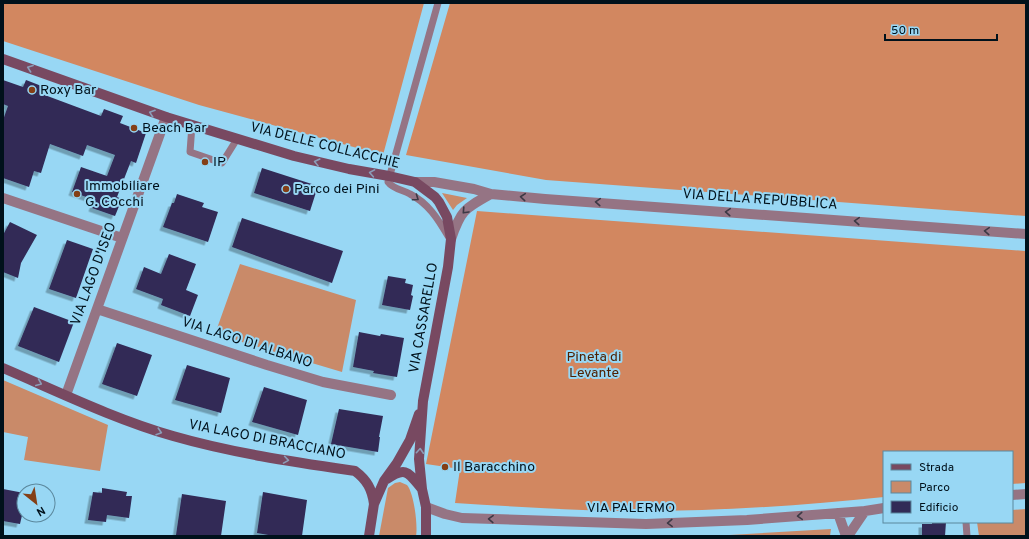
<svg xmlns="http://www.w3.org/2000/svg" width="1029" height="539" font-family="Overpass,sans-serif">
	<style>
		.green { fill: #c98a69 }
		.forest { fill: #d28760 }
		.building { fill: #312b56; filter: url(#shadow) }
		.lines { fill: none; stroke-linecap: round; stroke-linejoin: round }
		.service { stroke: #957484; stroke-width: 7 }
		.minor { stroke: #957484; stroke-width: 10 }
		.secondary { stroke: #784961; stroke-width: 10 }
		.oneway { stroke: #8b9eb9 }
		.oneway2 { stroke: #3c3945 }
		.poi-dot { fill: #843f16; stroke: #98d7f4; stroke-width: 1.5 }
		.labels { text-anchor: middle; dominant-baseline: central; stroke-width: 4; stroke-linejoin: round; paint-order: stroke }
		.poi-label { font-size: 14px; fill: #00111b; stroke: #98d7f4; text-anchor: start }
		.street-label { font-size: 14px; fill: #00111b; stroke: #98d7f4 }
		.park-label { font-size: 14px; fill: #4f2002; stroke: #98d7f4 }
	</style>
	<defs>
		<filter id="shadow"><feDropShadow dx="-3.5" dy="3.5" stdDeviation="0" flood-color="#0004"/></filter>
	</defs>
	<rect width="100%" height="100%" fill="#98d7f4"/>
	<path class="green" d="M 442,193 L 467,198 L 457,205 L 453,210 Z
		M 240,264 L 356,300 L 342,372 L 215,334 Z
		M 3,380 L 108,425 L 100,471 L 24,460 L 28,437 L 3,432 Z
		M 400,482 L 407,485 C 414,493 418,526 416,536 L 379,536 L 388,488 L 395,483 Z
		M 1026,509 L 1026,536 L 979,536 L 977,522 L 1012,522 L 1012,510 Z
		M 831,529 L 830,536 L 712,536 Z"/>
	<path class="forest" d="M 3,3 L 424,3 L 383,155 L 199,105 L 3,41 Z
		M 450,3 L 1026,3 L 1026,216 L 546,180 L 406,155 Z
		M 477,211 L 1026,251 L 1026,483 L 1012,484 L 1012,452 L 884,452 L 884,497 C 809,505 733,510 657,511 C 590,512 522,507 455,503 L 460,469 L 426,464 Z"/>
	<path class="building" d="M 3,80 L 23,87 L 26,80 L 44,87 L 42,94 L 101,116 L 104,109 L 123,116 L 120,123 L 146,133 L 136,163 L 131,161 L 117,197 L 122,199 L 115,216 L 92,208 L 95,200 L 72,192 L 81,167 L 107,176 L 115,155 L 87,145 L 83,156 L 50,144 L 41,173 L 34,171 L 29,187 L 3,178 L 3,120 L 8,106 L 3,104 Z
		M 262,168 L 318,186 L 310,211 L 254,193 Z
		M 177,194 L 204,203 L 202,207 L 218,212 L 208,242 L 163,227 L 172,203 L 174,203 Z
		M 242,218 L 343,251 L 332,283 L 232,247 Z
		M 10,222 L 37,235 L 21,263 L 18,278 L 3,272 L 3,235 Z
		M 67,240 L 93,249 L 76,298 L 49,289 Z
		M 169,254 L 196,264 L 186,290 L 198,295 L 190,316 L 161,305 L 163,299 L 136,289 L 144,267 L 161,274 Z
		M 388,276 L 406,279 L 405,283 L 413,285 L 411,295 L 413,296 L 410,310 L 382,305 Z
		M 34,307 L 74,322 L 59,362 L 18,346 Z
		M 359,332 L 380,336 L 381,334 L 404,338 L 397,377 L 373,373 L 374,371 L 353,367 Z
		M 117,343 L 152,355 L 137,396 L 102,384 Z
		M 187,365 L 230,378 L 221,413 L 175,400 Z
		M 264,387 L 307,400 L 298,435 L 252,422 Z
		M 339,409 L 383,416 L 379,437 L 380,437 L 378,452 L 331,444 Z
		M 102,488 L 127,492 L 126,496 L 132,496 L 129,518 L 107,515 L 106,522 L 88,520 L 93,492 L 102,493 Z
		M 3,489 L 24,493 L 24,511 L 23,511 L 20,524 L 3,521 Z
		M 263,492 L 307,500 L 302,536 L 274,536 L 257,533 Z
		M 182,494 L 226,501 L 221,536 L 186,536 L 176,535 Z
		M 932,522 L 946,522 L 945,536 L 922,536 L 922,524 L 932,524 Z"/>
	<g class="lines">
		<path class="service" d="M 438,3 L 388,182 C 393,189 403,190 410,194 C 428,203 438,219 448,236
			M 192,125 L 190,152 L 222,163 L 237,139
			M 966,522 L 967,536"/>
		<path class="minor" d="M 415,182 L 434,182 L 474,189 L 491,194 L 545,199 L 1026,234
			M 3,198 L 122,238
			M 451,239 C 461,210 464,209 491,194
			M 97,309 L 267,365 L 323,382 L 391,395
			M 66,395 L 166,117
			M 1012,495 L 1026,494
			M 426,507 L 445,514 L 462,518 L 646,524 L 747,520 L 865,511 L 884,508
			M 838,513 L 846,536
			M 848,536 L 865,511"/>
		<path class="secondary" d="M 3,59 L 166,117 L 294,156 L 349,169 L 389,176 L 415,182 L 435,197 L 439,202 L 447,217 L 451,239 L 448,267 L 423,401 L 419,459 L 422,489 L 426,507 L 426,536
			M 3,368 C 59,392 114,419 173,436 C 232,453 294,462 355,471 C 367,480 372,489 374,504
			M 387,479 C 407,465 409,474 422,489
			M 369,536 L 374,504 L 384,481 L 397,463 L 410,440 L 419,414"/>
	</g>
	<defs><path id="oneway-chevron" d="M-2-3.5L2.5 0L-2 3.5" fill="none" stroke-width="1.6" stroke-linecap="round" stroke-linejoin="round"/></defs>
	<g class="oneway">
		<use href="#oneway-chevron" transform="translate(30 68) rotate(-160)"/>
		<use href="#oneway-chevron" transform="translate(152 113) rotate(-161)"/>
		<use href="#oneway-chevron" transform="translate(317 162) rotate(-166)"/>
		<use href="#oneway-chevron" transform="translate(372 173) rotate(-170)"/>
		<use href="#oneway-chevron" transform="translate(39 383) rotate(23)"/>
		<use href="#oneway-chevron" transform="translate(159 432) rotate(18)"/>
		<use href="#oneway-chevron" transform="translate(420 451) rotate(-86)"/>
		<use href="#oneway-chevron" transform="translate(286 460) rotate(9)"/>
	</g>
	<g class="oneway2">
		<use href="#oneway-chevron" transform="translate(523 197) rotate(-175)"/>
		<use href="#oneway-chevron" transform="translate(416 198) rotate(35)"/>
		<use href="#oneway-chevron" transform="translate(598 202) rotate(-176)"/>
		<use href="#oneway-chevron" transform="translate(465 211) rotate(133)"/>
		<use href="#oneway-chevron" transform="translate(728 212) rotate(-176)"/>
		<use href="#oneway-chevron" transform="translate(857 221) rotate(-176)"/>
		<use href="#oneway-chevron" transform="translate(987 231) rotate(-176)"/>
		<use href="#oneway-chevron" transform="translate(800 516) rotate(176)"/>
		<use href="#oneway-chevron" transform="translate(491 519) rotate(-178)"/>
		<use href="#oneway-chevron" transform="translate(670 523) rotate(178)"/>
	</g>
	<g class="poi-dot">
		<circle cx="32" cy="90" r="4"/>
		<circle cx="134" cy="128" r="4"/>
		<circle cx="205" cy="162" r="4"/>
		<circle cx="286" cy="189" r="4"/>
		<circle cx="77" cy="194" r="4"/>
		<circle cx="445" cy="467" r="4"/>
	</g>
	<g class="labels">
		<g class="poi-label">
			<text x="40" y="90">Roxy Bar</text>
			<text x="142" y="128">Beach Bar</text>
			<text x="213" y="162">IP</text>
			<text x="85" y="186">Immobiliare<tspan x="85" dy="16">G. Cocchi</tspan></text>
			<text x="294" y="189">Parco dei Pini</text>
			<text x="453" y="467">Il Baracchino</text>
		</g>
		<g class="street-label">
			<text transform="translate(325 146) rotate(14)">VIA DELLE COLLACCHIE</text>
			<text transform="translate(760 200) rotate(4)">VIA DELLA REPUBBLICA</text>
			<text transform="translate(94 274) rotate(-70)">VIA LAGO D'ISEO</text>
			<text transform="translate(424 318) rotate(-80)">VIA CASSARELLO</text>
			<text transform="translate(247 343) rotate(18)">VIA LAGO DI ALBANO</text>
			<text transform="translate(267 440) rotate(11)">VIA LAGO DI BRACCIANO</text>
			<text x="631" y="508">VIA PALERMO</text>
		</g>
		<g class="park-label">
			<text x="594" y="357">Pineta di<tspan x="594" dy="16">Levante</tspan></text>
		</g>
	</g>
	<rect width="1029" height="539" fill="none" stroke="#00111b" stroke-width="8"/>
	<rect x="883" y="451" width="130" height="72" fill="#98d7f4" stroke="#5b889d"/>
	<rect x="891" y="464" width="20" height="6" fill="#784961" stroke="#5b889d"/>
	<text x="919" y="471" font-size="12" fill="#00111b">Strada</text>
	<rect x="891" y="481" width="20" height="12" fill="#c98a69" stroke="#5b889d"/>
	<text x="919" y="491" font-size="12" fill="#00111b">Parco</text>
	<rect x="891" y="501" width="20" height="12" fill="#312b56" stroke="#5b889d"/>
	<text x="919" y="511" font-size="12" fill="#00111b">Edificio</text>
	<g transform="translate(36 503) rotate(150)"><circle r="19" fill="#98d7f4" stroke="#5b889d"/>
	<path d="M0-3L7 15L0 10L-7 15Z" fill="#843f16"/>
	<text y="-6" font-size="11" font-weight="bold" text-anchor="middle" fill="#00111b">N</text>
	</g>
	<path d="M885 34v6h112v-6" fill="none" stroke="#00111b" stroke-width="2"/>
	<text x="891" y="34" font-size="12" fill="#00111b" stroke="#98d7f4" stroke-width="3" paint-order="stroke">50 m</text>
</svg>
